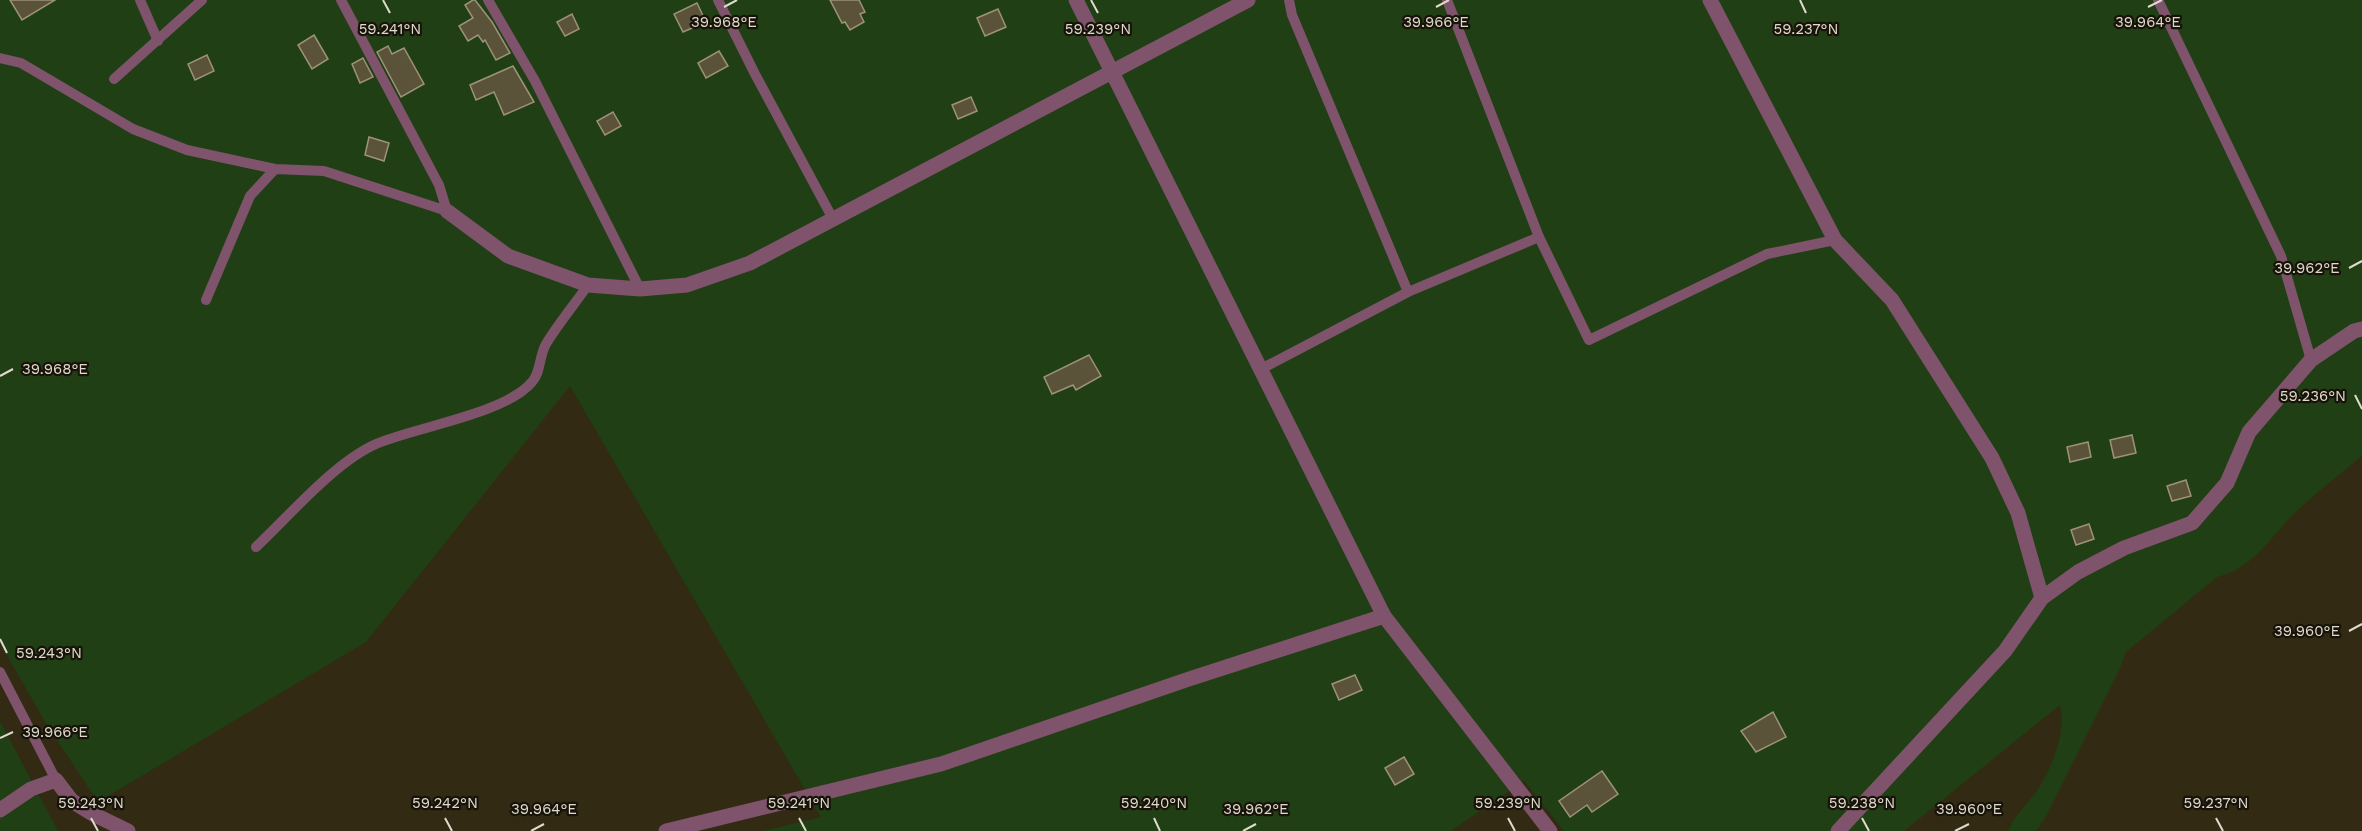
<svg xmlns="http://www.w3.org/2000/svg" width="2362" height="831" font-family="'Work Sans',sans-serif">
	<style>
		.green { fill: #203f15 }
		.building { fill: #5b523a; stroke: #9d9379; stroke-width: 1.5 }
		.lines { fill: none; stroke-linecap: round; stroke-linejoin: round }
		.service { stroke: #7f536b; stroke-width: 10 }
		.minor { stroke: #7f536b; stroke-width: 15 }
		.ticks { fill: none; stroke: #e0dacd; stroke-width: 2 }
		.ticks-label { font-size: 15px; text-anchor: middle; fill: #e0dacd; stroke: #171309; stroke-width: 4.5; stroke-linejoin: round; paint-order: stroke }
	</style>
	<rect width="100%" height="100%" fill="#322a13"/>
	<path class="green" d="M 0,0 L 2362,0 L 2362,456 C 2342,472 2321,489 2301,507 C 2274,531 2256,568 2217,577 L 2126,652 L 2121,666 L 2044,820 L 2036,831 L 2008,831 C 2014,815 2029,803 2038,789 C 2052,767 2067,731 2060,705 L 1904,831 L 1564,831 L 1524,781 L 1451,831 L 763,831 L 821,817 L 570,386 L 366,642 L 98,802 L 45,722 L 0,643 Z
		M 0,721 L 58,831 L 0,831 Z"/>
	<path class="building" d="M 10,0 L 55,0 L 22,20 Z
		M 473,0 L 475,0 L 492,22 L 510,53 L 496,60 L 485,40 L 483,42 L 478,35 L 468,41 L 459,26 L 473,18 L 465,5 Z
		M 830,0 L 859,0 L 865,12 L 860,14 L 864,22 L 850,30 L 845,22 L 842,23 Z
		M 697,3 L 706,22 L 683,32 L 674,14 Z
		M 998,9 L 1006,27 L 985,36 L 977,18 Z
		M 572,14 L 579,29 L 565,36 L 557,22 Z
		M 314,35 L 328,59 L 312,69 L 298,45 Z
		M 388,46 L 392,54 L 404,48 L 424,84 L 401,97 L 377,52 Z
		M 719,51 L 728,66 L 706,78 L 698,63 Z
		M 207,55 L 214,71 L 195,80 L 188,64 Z
		M 363,58 L 373,77 L 360,83 L 352,64 Z
		M 513,66 L 534,102 L 504,115 L 494,92 L 476,100 L 470,85 Z
		M 971,97 L 977,111 L 958,119 L 952,105 Z
		M 613,112 L 621,126 L 605,135 L 597,121 Z
		M 369,137 L 389,143 L 384,161 L 365,155 Z
		M 1089,355 L 1101,376 L 1076,390 L 1073,385 L 1052,394 L 1044,377 Z
		M 2132,435 L 2136,453 L 2114,458 L 2110,440 Z
		M 2088,442 L 2091,457 L 2070,462 L 2067,447 Z
		M 2186,480 L 2191,496 L 2172,501 L 2167,486 Z
		M 2089,524 L 2094,539 L 2076,545 L 2071,530 Z
		M 1355,675 L 1362,690 L 1339,700 L 1332,684 Z
		M 1773,712 L 1786,737 L 1756,752 L 1741,731 Z
		M 1404,757 L 1414,774 L 1395,785 L 1385,768 Z
		M 1602,771 L 1618,794 L 1592,812 L 1587,805 L 1570,817 L 1559,801 Z"/>
	<g class="lines">
		<path class="service" d="M 140,0 L 158,41
			M 341,0 L 439,185 L 447,211
			M 488,0 L 535,81 L 640,289
			M 718,0 L 755,74 L 833,219
			M 1289,0 L 1292,15 L 1408,292 L 1539,237
			M 1447,0 L 1539,237 L 1589,340 L 1767,254 L 1835,240
			M 2158,0 L 2281,256 L 2311,360
			M 0,58 L 21,63 L 133,129 L 187,150 L 275,169 L 324,171 L 447,211
			M 114,79 L 202,0
			M 206,300 L 250,196 L 275,169
			M 1261,369 L 1408,292
			M 256,547 C 290,515 335,462 376,444 C 416,427 505,414 532,382 C 541,372 539,356 546,344 C 558,324 574,305 588,285
			M 0,672 L 56,780"/>
		<path class="minor" d="M 1076,0 L 1384,616 L 1550,831
			M 1710,0 L 1835,240 L 1892,300 L 1992,458 L 2018,513 L 2042,598 L 2005,651 L 1838,831
			M 447,211 L 508,256 L 588,285 L 640,289 L 687,285 L 750,263 L 1248,0
			M 2042,598 L 2078,572 L 2124,548 L 2192,523 L 2227,483 L 2249,432 L 2311,360 L 2354,331 L 2362,329
			M 0,810 L 31,789 L 56,780 L 72,801 L 93,814 L 128,831
			M 666,831 L 941,764 L 1189,679 L 1384,616"/>
	</g>
	<path class="ticks" d="M 383,0 L 390,13M 1091,0 L 1098,13M 1800,0 L 1806,13M 724,7 L 737,0M 1436,7 L 1449,0M 2148,7 L 2162,0M 2349,268 L 2362,261M 0,376 L 13,369M 2355,395 L 2362,409M 2349,631 L 2362,624M 0,639 L 7,653M 0,738 L 13,732M 91,818 L 98,831M 445,818 L 452,831M 799,818 L 806,831M 1154,818 L 1160,831M 1508,818 L 1515,831M 1862,818 L 1869,831M 2216,818 L 2223,831M 531,831 L 544,824M 1243,831 L 1256,824M 1955,831 L 1969,824"/>
	<g class="ticks-label">
		<text x="1436" y="27">39.966°E</text>
		<text x="724" y="27">39.968°E</text>
		<text x="2148" y="27">39.964°E</text>
		<text x="390" y="34">59.241°N</text>
		<text x="1098" y="34">59.239°N</text>
		<text x="1806" y="34">59.237°N</text>
		<text x="2307" y="273">39.962°E</text>
		<text x="55" y="374">39.968°E</text>
		<text x="2313" y="401">59.236°N</text>
		<text x="2307" y="636">39.960°E</text>
		<text x="49" y="658">59.243°N</text>
		<text x="55" y="737">39.966°E</text>
		<text x="91" y="808">59.243°N</text>
		<text x="445" y="808">59.242°N</text>
		<text x="799" y="808">59.241°N</text>
		<text x="1154" y="808">59.240°N</text>
		<text x="1508" y="808">59.239°N</text>
		<text x="1862" y="808">59.238°N</text>
		<text x="2216" y="808">59.237°N</text>
		<text x="544" y="814">39.964°E</text>
		<text x="1256" y="814">39.962°E</text>
		<text x="1969" y="814">39.960°E</text>
	</g>
</svg>
